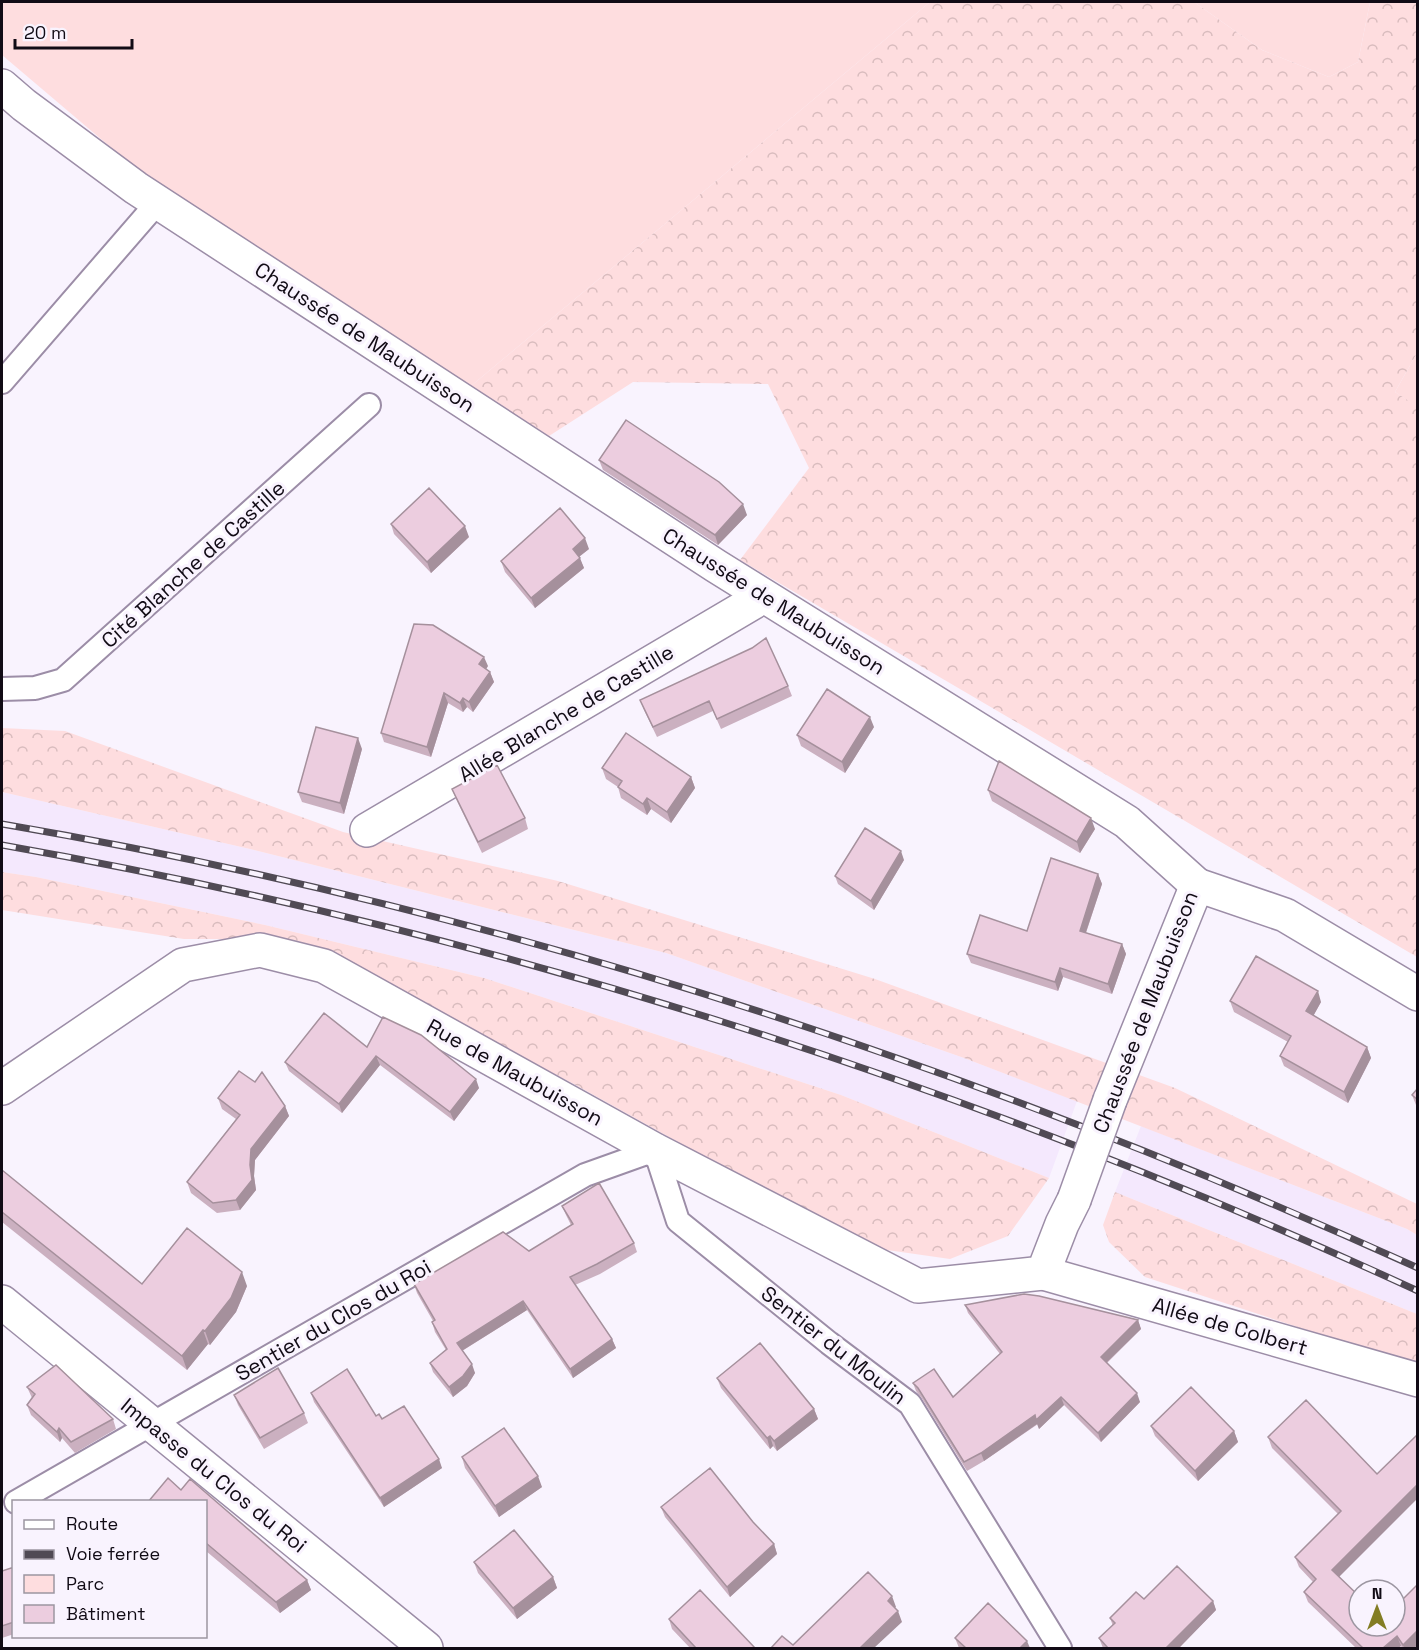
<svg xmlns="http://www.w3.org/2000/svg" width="1419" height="1650" font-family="'Space Grotesk',sans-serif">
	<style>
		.built { fill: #f4e8fd }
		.green { fill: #fedddf }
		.forest { fill: url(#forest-crowns) }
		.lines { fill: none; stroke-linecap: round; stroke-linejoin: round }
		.lane-casing { stroke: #9c8da7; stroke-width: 26 }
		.street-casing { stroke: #9c8da7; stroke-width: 36 }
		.secondary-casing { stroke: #9c8da7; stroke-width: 36 }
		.lane { stroke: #fff; stroke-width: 22 }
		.street { stroke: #fff; stroke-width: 33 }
		.secondary { stroke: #fff; stroke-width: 33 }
		.rail-casing { stroke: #504a54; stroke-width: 7 }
		.rail { stroke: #f9f3fe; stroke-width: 4.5; stroke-dasharray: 14; stroke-linecap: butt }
		.secondary-bridge-casing { stroke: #9c8da7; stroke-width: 36; stroke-linecap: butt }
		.secondary-bridge { stroke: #fff; stroke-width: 33 }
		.wall { fill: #cbb0c0 }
		.shaded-wall { fill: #a5909c }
		.building { fill: #eccddf; stroke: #a5909c; stroke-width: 1.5 }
		.labels { text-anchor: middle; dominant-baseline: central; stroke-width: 6; stroke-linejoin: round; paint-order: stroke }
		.street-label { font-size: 21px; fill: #110b15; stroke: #f9f3fe }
	</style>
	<defs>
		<pattern id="forest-crowns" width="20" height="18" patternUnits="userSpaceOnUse" patternTransform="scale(1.5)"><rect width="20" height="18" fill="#fedddf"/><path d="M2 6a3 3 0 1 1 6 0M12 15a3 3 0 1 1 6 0" fill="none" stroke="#d9bcbe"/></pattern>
	</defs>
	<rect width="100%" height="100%" fill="#f9f3fe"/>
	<path class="built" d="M 2,792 L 250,849 L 666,953 L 964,1058 L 1077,1101 L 1049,1178 L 841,1095 L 484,978 L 265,925 L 36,877 L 2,872 Z
		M 1141,1126 L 1407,1229 L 1417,1235 L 1417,1314 L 1115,1192 Z"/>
	<path class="green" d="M 2,2 L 930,2 L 471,386 L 141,173 L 2,55 Z
		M 1194,2 L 1370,2 L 1358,62 L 1329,77 L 1262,50 Z
		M 1417,353 L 1417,407 L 1395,392 Z"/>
	<path class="forest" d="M 930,2 L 1194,2 L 1262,50 L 1329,77 L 1358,62 L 1370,2 L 1417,2 L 1417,353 L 1395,392 L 1418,407 L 1417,957 L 740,560 L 809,468 L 768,384 L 633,382 L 549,436 L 471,386 Z
		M 2,728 L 65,731 L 343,832 L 558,881 L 875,979 L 1175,1088 L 1417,1204 L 1417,1235 L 1407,1229 L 964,1058 L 666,953 L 250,849 L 2,792 Z
		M 2,872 L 36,877 L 265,925 L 484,978 L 841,1095 L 1049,1178 L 1008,1236 L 950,1259 L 866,1247 L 572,1083 L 324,957 L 235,939 L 184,939 L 2,910 Z
		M 1115,1192 L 1417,1314 L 1417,1366 L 1145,1277 L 1109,1242 L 1103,1225 Z"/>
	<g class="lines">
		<g class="lane-casing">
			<path id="lane" d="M 2,382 L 158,202
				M 2,689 L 35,688 L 63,680 L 369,405
				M 16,1502 L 585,1175 L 655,1150 L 678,1221 L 829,1343 L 910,1404 L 1060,1648"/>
		</g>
		<g class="street-casing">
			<path id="street" d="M 2,86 L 24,105 L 136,188 L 716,566 L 1127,822 L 1197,885
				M 367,830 L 764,596
				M 1043,1273 L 1418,1380
				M 2,1302 L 426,1648"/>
		</g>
		<g class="secondary-casing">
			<path id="secondary" d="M 2,1088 L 183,965 L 260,950 L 324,966 L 655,1150 L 918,1286 L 1043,1273 L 1062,1224 L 1074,1200
				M 1110,1100 L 1197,885 L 1285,915 L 1418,994"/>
		</g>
		<use href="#lane" class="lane"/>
		<use href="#street" class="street"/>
		<use href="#secondary" class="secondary"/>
		<g class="rail-casing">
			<path id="rail" d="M 2,824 C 491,907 966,1063 1418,1268
				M 2,845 C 490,931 967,1083 1418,1291"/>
		</g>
		<use href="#rail" class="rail"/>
		<g class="secondary-bridge-casing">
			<path id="secondary-bridge" d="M 1074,1200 L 1110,1100"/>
		</g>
		<use href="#secondary-bridge" class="secondary-bridge"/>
	</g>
	<path class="wall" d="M 599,460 L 747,515 L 718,545 L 603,470 Z
		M 391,524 L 469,537 L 431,573 L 394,534 Z
		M 589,549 L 579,557 L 584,568 L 535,608 L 505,572 L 501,561 Z
		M 488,666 L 486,669 L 490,672 L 494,682 L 473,712 L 467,707 L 463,712 L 448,703 L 431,757 L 384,742 L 381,733 Z
		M 788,686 L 792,696 L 721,729 L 713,711 L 657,737 L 644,710 L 640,700 Z
		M 874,727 L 845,773 L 801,746 L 797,735 Z
		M 362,749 L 344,814 L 302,802 L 298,792 Z
		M 602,768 L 691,777 L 695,788 L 671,823 L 651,809 L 647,815 L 621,798 L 618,787 L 606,779 Z
		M 452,789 L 525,818 L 528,829 L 482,853 L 456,799 Z
		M 988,790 L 1095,829 L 1080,853 L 992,801 Z
		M 904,860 L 874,910 L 838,884 L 835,876 Z
		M 1098,874 L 1102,884 L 1086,933 L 1122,944 L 1126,954 L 1112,994 L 1063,977 L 1058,991 L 971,963 L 967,954 L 1027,931 Z
		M 1230,1001 L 1321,1002 L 1313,1016 L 1367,1047 L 1371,1058 L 1348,1103 L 1284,1066 L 1280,1056 L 1288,1042 L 1234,1012 Z
		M 367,1047 L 479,1088 L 454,1121 L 380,1065 L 342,1113 L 289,1071 L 285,1062 Z
		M 1418,1088 L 1418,1107 L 1416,1105 L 1412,1095 Z
		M 218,1098 L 285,1106 L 289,1116 L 255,1160 L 254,1176 L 256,1190 L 240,1210 L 217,1213 L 191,1193 L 187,1182 L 236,1119 L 222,1109 Z
		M 2,1170 L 142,1284 L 247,1286 L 236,1312 L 210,1345 L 208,1344 L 187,1370 L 2,1222 Z
		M 562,1206 L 634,1243 L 637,1252 L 600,1274 L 575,1285 L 612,1339 L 616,1348 L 573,1378 L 527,1310 L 462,1351 L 475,1373 L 467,1386 L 453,1397 L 433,1372 L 430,1363 L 446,1350 L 435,1332 L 432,1322 L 433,1321 L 417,1293 L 414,1284 L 529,1251 L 571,1225 L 566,1215 Z
		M 965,1305 L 1138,1320 L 1141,1329 L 1107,1363 L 1140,1402 L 1101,1442 L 1064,1405 L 1039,1429 L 1038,1424 L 984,1461 L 967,1471 L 921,1397 L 916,1391 L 913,1383 L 953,1397 L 1000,1354 L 968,1313 Z
		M 717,1378 L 814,1409 L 818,1419 L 777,1451 L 773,1446 L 770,1449 L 721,1388 Z
		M 27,1387 L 113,1419 L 116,1429 L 75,1453 L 62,1438 L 60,1442 L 31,1415 L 27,1405 L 32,1398 Z
		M 311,1393 L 376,1416 L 382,1419 L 442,1468 L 384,1507 L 314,1402 Z
		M 234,1395 L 304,1413 L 308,1423 L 264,1449 L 238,1405 Z
		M 1151,1426 L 1234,1431 L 1238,1442 L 1198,1481 L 1155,1436 Z
		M 1268,1437 L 1377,1474 L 1339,1577 L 1359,1626 L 1395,1626 L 1418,1584 L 1418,1645 L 1414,1648 L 1402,1648 L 1401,1646 L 1398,1648 L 1356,1648 L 1308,1602 L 1304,1592 L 1313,1582 L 1299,1567 L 1295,1557 L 1338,1514 L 1272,1448 Z
		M 462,1457 L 542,1487 L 499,1517 L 465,1468 Z
		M 168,1478 L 181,1490 L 190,1479 L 307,1580 L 311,1590 L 280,1613 L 206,1551 L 206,1552 L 206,1502 L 148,1502 Z
		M 661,1507 L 753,1522 L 774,1544 L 777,1554 L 730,1597 L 665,1517 Z
		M 474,1562 L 553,1577 L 557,1588 L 517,1619 L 478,1573 Z
		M 14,1567 L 14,1634 L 2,1638 L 2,1571 Z
		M 1144,1599 L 1213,1601 L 1216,1610 L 1179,1648 L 1103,1648 L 1099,1638 L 1113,1626 L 1110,1618 Z
		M 669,1619 L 755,1648 L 690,1648 L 672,1629 Z
		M 955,1638 L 1030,1648 L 959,1648 Z"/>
	<path class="shaded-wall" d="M 743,504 L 747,515 L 718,545 L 715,535 Z
		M 465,526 L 469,537 L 431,573 L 427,562 Z
		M 585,538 L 589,549 L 576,559 L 573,549 Z
		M 580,558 L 584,568 L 535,608 L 531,598 Z
		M 484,657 L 488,666 L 483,674 L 479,664 Z
		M 490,672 L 494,682 L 473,712 L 469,702 Z
		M 444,693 L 448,703 L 431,757 L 427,747 Z
		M 463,698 L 467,707 L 463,712 L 460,703 Z
		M 870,717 L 874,727 L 845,773 L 842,762 Z
		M 358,738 L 362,749 L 344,814 L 340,803 Z
		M 691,777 L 695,788 L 671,823 L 667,812 Z
		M 647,798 L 651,809 L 647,815 L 643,804 Z
		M 1091,818 L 1095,829 L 1080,853 L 1077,842 Z
		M 901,851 L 904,860 L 874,910 L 871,901 Z
		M 1098,874 L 1102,884 L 1083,941 L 1080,931 Z
		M 1122,944 L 1126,954 L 1112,994 L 1108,984 Z
		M 1060,968 L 1063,977 L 1058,991 L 1055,982 Z
		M 1318,991 L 1321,1002 L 1310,1022 L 1306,1011 Z
		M 1367,1047 L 1371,1058 L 1348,1103 L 1344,1092 Z
		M 376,1056 L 380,1065 L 342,1113 L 339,1104 Z
		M 476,1079 L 479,1088 L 454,1121 L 450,1112 Z
		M 285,1106 L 289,1116 L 255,1160 L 254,1176 L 256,1190 L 240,1210 L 236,1200 L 250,1165 L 251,1149 Z
		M 242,1272 L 247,1286 L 236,1312 L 210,1345 L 205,1331 Z
		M 523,1301 L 527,1310 L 460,1352 L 457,1343 Z
		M 1138,1320 L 1141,1329 L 1104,1365 L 1101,1357 Z
		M 203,1330 L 208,1344 L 187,1370 L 182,1356 Z
		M 612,1339 L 616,1348 L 573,1378 L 570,1369 Z
		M 472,1364 L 475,1373 L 467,1386 L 453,1397 L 449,1387 Z
		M 1137,1393 L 1140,1402 L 1101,1442 L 1098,1433 Z
		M 1061,1397 L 1064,1405 L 1039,1429 L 1037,1424 L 984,1461 L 981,1453 Z
		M 814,1409 L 818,1419 L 777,1451 L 774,1441 Z
		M 59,1428 L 62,1438 L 60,1442 L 57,1432 Z
		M 1234,1431 L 1238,1442 L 1198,1481 L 1195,1471 Z
		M 770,1436 L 773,1446 L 770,1449 L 767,1438 Z
		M 439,1459 L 442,1468 L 384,1507 L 380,1498 Z
		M 538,1476 L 542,1487 L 499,1517 L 495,1506 Z
		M 1418,1484 L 1418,1498 L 1336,1580 L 1332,1570 Z
		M 774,1544 L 777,1554 L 730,1597 L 727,1587 Z
		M 553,1577 L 557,1588 L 517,1619 L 513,1608 Z
		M 307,1580 L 311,1590 L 280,1613 L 276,1602 Z
		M 892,1596 L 896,1607 L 891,1611 L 888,1601 Z
		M 1213,1601 L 1216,1610 L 1179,1648 L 1166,1648 Z
		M 898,1611 L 902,1622 L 874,1648 L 860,1648 Z
		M 1418,1630 L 1418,1645 L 1414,1648 L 1404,1648 L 1403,1645 Z
		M 1397,1636 L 1401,1646 L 1398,1648 L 1383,1648 Z
		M 1027,1641 L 1030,1648 L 1020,1648 Z"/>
	<path class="building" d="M 626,420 L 719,482 L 743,504 L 715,535 L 599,460 Z
		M 429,488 L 465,526 L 427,562 L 391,524 Z
		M 560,508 L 585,538 L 573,549 L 580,558 L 531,598 L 501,561 Z
		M 414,624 L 433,625 L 484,657 L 479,664 L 490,672 L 469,702 L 463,698 L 460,703 L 444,693 L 427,747 L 381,733 Z
		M 766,638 L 788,686 L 717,719 L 709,701 L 653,727 L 640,700 L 752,648 Z
		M 827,689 L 870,717 L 842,762 L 797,735 Z
		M 316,727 L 358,738 L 340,803 L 298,792 Z
		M 626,733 L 691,777 L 667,812 L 647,798 L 643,804 L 618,787 L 622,781 L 602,768 Z
		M 999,761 L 1091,818 L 1077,842 L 988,790 Z
		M 497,765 L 525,818 L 478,842 L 452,789 Z
		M 865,828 L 901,851 L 871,901 L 835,876 Z
		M 1051,858 L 1098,874 L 1080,931 L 1122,944 L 1108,984 L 1060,968 L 1055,982 L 967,954 L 980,915 L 1027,931 Z
		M 1256,956 L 1318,991 L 1306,1011 L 1367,1047 L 1344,1092 L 1280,1056 L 1291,1036 L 1230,1001 Z
		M 324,1013 L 367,1047 L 383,1017 L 421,1035 L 476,1079 L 450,1112 L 376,1056 L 339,1104 L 285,1062 Z
		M 239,1071 L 255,1082 L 262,1072 L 285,1106 L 251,1149 L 250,1165 L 252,1180 L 236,1200 L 213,1203 L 187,1182 L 240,1115 L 218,1098 Z
		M 1418,1088 L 1418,1100 L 1412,1095 Z
		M 2,1170 L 142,1284 L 187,1228 L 242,1272 L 231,1298 L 205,1331 L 203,1330 L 182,1356 L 2,1212 Z
		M 599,1183 L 634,1243 L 597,1264 L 570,1277 L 612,1339 L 570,1369 L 523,1301 L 457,1343 L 472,1364 L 463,1376 L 449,1387 L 430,1363 L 447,1349 L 432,1322 L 435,1320 L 414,1284 L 503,1232 L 529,1251 L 573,1224 L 562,1206 Z
		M 1024,1294 L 1039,1296 L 1138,1320 L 1101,1357 L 1137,1393 L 1098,1433 L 1061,1397 L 1036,1420 L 1035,1415 L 981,1453 L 964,1462 L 918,1388 L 913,1383 L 934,1369 L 953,1397 L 1002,1352 L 965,1305 Z
		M 760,1343 L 814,1409 L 774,1441 L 770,1436 L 767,1438 L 717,1378 Z
		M 56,1365 L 113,1419 L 71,1442 L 59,1428 L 57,1432 L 27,1405 L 35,1394 L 27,1387 Z
		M 278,1368 L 304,1413 L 260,1438 L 234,1395 Z
		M 347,1369 L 376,1416 L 379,1414 L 382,1419 L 404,1406 L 439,1459 L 380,1498 L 311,1393 Z
		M 1191,1387 L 1234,1431 L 1195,1471 L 1151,1426 Z
		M 1306,1400 L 1377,1474 L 1418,1434 L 1418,1484 L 1332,1570 L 1359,1596 L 1359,1626 L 1389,1626 L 1392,1629 L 1390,1626 L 1395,1626 L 1395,1607 L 1418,1584 L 1418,1630 L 1403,1645 L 1397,1636 L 1383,1648 L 1363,1648 L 1304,1592 L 1316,1579 L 1295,1557 L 1341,1511 L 1268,1437 Z
		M 504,1428 L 538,1476 L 495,1506 L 462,1457 Z
		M 710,1468 L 753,1522 L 774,1544 L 727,1587 L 661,1507 Z
		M 168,1478 L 181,1490 L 190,1479 L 307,1580 L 276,1602 L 206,1543 L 206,1502 L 148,1502 Z
		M 514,1530 L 553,1577 L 513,1608 L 474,1562 Z
		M 1177,1566 L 1213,1601 L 1166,1648 L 1108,1648 L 1099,1638 L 1115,1623 L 1110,1618 L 1136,1592 L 1144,1599 Z
		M 14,1567 L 14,1622 L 2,1626 L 2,1571 Z
		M 868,1572 L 892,1596 L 888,1601 L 898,1611 L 860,1648 L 771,1648 L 782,1636 L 793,1645 Z
		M 700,1590 L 755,1648 L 696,1648 L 669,1619 Z
		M 988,1603 L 1027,1641 L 1020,1648 L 966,1648 L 955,1638 Z"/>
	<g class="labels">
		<g class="street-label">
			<text transform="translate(365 337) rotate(33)">Chaussée de Maubuisson</text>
			<text transform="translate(193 564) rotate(-42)">Cité Blanche de Castille</text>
			<text transform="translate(774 601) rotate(32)">Chaussée de Maubuisson</text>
			<text transform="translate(566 713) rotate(-31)">Allée Blanche de Castille</text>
			<text transform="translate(1145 1012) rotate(-69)">Chaussée de Maubuisson</text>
			<text transform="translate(515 1072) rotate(29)">Rue de Maubuisson</text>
			<text transform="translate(333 1320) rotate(-30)">Sentier du Clos du Roi</text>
			<text transform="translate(1230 1326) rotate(16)">Allée de Colbert</text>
			<text transform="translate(834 1345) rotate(38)">Sentier du Moulin</text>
			<text transform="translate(214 1475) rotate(39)">Impasse du Clos du Roi</text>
		</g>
	</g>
	<rect width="1419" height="1650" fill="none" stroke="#110b15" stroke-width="6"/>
	<rect x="12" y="1500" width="195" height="138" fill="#f9f3fe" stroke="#9c96a1" stroke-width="1.5"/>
	<rect x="24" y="1520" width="30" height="9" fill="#ffffff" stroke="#9c96a1" stroke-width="1.5"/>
	<text x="66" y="1530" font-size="18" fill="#110b15">Route</text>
	<rect x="24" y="1550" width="30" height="9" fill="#504a54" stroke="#9c96a1" stroke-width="1.5"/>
	<text x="66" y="1560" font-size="18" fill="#110b15">Voie ferrée</text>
	<rect x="24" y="1575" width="30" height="18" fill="#fedddf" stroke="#9c96a1" stroke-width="1.5"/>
	<text x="66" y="1590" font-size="18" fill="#110b15">Parc</text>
	<rect x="24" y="1605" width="30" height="18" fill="#eccddf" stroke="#9c96a1" stroke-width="1.5"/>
	<text x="66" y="1620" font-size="18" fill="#110b15">Bâtiment</text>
	<g transform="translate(1377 1608)"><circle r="28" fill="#f9f3fe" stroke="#9c96a1" stroke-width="1.5"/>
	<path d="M0-4.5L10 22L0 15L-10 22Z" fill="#837d24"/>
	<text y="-9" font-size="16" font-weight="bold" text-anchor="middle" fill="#110b15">N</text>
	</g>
	<path d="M15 39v9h117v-9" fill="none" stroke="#110b15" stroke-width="3"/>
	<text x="24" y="39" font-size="18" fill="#110b15" stroke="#f9f3fe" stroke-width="4.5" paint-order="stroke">20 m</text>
</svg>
